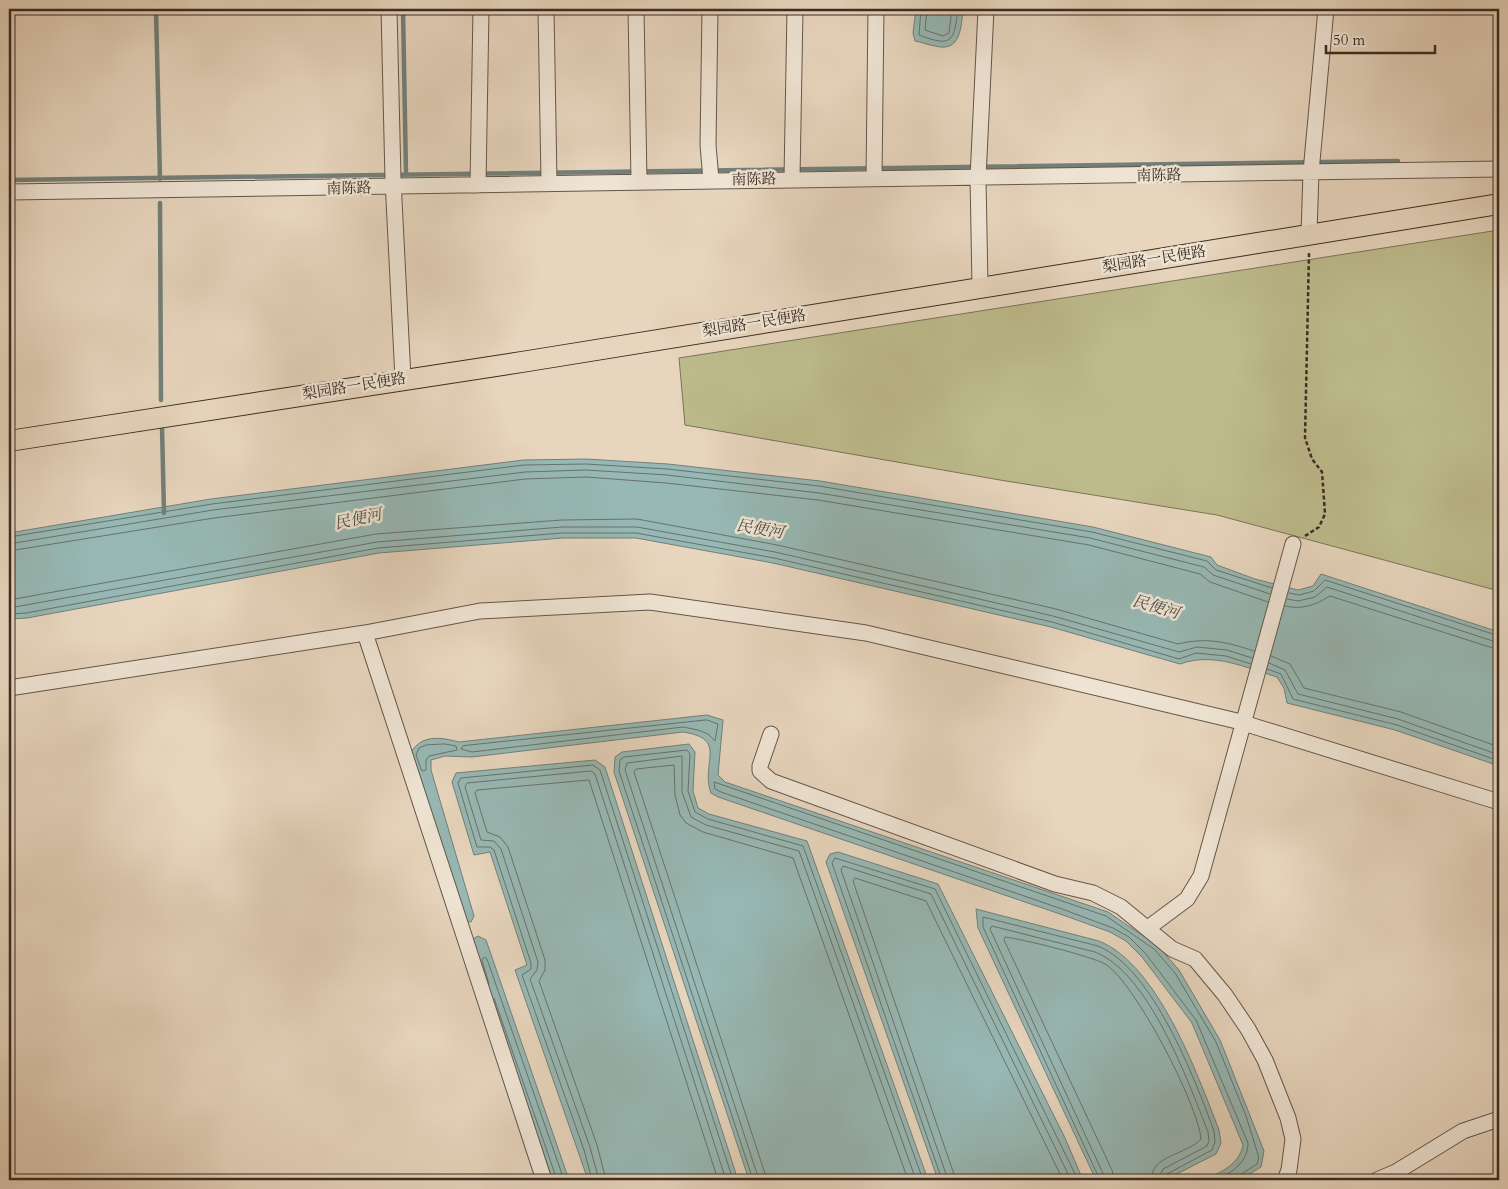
<svg xmlns="http://www.w3.org/2000/svg" width="1508" height="1189" font-family="Cardo,'Noto Serif SC',serif">
	<style>
		.green { fill: #bdbb8c; stroke: #7c7458 }
		.water { fill: #97b8b4; stroke: #72807a }
		.lines { fill: none; stroke-linecap: round; stroke-linejoin: round }
		.shore { stroke: #68726c; stroke-width: 1 }
		.stream { stroke: #72807a; stroke-width: 4.5 }
		.minor-casing { stroke: #65564a; stroke-width: 17 }
		.major-casing { stroke: #3a2c23; stroke-width: 22 }
		.path { stroke: #3a2c23; stroke-width: 2.5; stroke-dasharray: 4 2.5; stroke-linecap: butt }
		.minor { stroke: #efe4d4; stroke-width: 15 }
		.major { stroke: #e7d5bd; stroke-width: 20 }
		.labels { text-anchor: middle; dominant-baseline: central; stroke-width: 5; stroke-linejoin: round; paint-order: stroke }
		.street-label { font-size: 15px; fill: #3a2c23; stroke: #efe4d4 }
		.water-label { font-size: 16px; font-style: italic; fill: #514f47; stroke: #efe4d4 }
	</style>
	<rect width="100%" height="100%" fill="#e7d5bd"/>
	<filter id="stains"><feTurbulence type="fractalNoise" baseFrequency=".004" numOctaves="4"/><feColorMatrix values="0 0 0 0 .2 0 0 0 0 .09 0 0 0 0 .02 0 0 0 .5 -.17"/></filter>
	<radialGradient id="worn" r=".72"><stop offset=".6" stop-color="#630" stop-opacity="0"/><stop offset="1" stop-color="#630" stop-opacity=".3"/></radialGradient>
	<path class="green" d="M 1499,230 L 1499,591 L 1217,515 L 1000,480 L 685,425 L 679,358 Z"/>
	<path class="water" d="M 916,9 L 963,9 C 961,27 961,53 935,46 C 928,45 922,42 915,41 L 913,33 Z
		M 586,459 L 668,464 L 820,481 L 1093,527 L 1211,557 L 1217,565 L 1255,579 L 1298,590 L 1313,586 L 1321,574 L 1499,632 L 1499,766 L 1395,730 L 1287,703 L 1284,688 L 1277,677 C 1244,667 1213,652 1180,664 L 1051,627 L 773,563 L 636,538 L 563,538 L 379,553 L 27,618 L 9,619 L 9,533 L 211,499 L 524,460 Z
		M 707,715 L 723,720 L 718,775 L 725,782 L 1108,912 L 1158,946 L 1179,970 L 1220,1040 L 1264,1151 L 1261,1167 L 1239,1180 L 1204,1180 C 1221,1172 1239,1165 1243,1145 L 1192,1023 L 1142,957 L 1126,941 L 1110,932 L 1060,914 L 718,797 L 711,793 C 700,763 729,739 683,732 L 472,757 L 445,756 L 431,760 L 431,770 L 474,916 L 471,922 L 463,921 L 410,754 C 421,734 440,737 459,742 Z
		M 689,744 L 695,752 L 693,791 L 698,808 L 709,814 L 807,841 L 928,1180 L 749,1180 L 614,772 L 615,757 L 622,752 Z
		M 595,760 L 605,767 L 738,1180 L 588,1180 L 515,970 L 527,965 L 490,852 L 474,855 L 452,782 L 456,773 Z
		M 838,852 L 938,884 L 1065,1138 L 1083,1180 L 938,1180 L 826,862 L 830,854 Z
		M 976,909 L 1099,941 C 1158,965 1197,1073 1219,1130 L 1221,1143 L 1216,1154 L 1165,1180 L 1096,1180 L 978,928 Z
		M 478,936 L 486,940 L 569,1180 L 552,1180 L 486,991 L 471,940 Z"/>
	<g class="lines">
		<path class="shore" d="M 921,9 L 919,35 C 953,48 954,41 958,9
			M 927,9 L 925,30 L 943,36 L 949,33 L 952,9
			M 9,537 L 212,504 L 524,465 L 586,464 L 667,469 L 819,486 L 1092,532 L 1207,561 L 1216,570 L 1272,588
			M 9,544 L 213,510 L 525,472 L 586,470 L 667,475 L 819,493 L 1090,538 L 1204,567 L 1213,575 L 1270,594
			M 9,551 L 214,518 L 525,479 L 586,477 L 666,483 L 818,500 L 1089,545 L 1200,574 L 1210,582 L 1268,602
			M 1289,593 L 1299,595 L 1314,591 L 1325,580 L 1499,636
			M 1287,599 L 1298,601 L 1315,597 L 1327,587 L 1499,643
			M 9,600 L 376,534 L 562,520 L 637,519 L 777,545 L 1056,609 L 1178,644 C 1206,637 1227,642 1254,651
			M 1285,606 C 1303,610 1315,605 1330,596 L 1499,650
			M 9,608 L 377,542 L 562,527 L 637,527 L 775,552 L 1053,616 L 1179,652 L 1197,647 L 1227,650 L 1252,658
			M 9,614 L 26,613 L 378,548 L 562,533 L 636,533 L 774,558 L 1052,622 L 1179,659 L 1196,653 L 1226,656 L 1251,664
			M 1271,656 L 1290,664 L 1304,688 L 1401,712 L 1499,747
			M 1269,663 L 1285,670 L 1298,694 L 1398,719 L 1499,755
			M 1267,669 L 1281,674 L 1293,699 L 1397,725 L 1499,761
			M 707,720 L 718,724 L 715,741 L 708,734 L 698,730 L 683,727 L 472,752 L 461,749 L 463,746 Z
			M 445,744 L 456,746 L 457,750 L 429,756 L 426,760 L 426,770 L 422,771 L 416,755 L 419,748 L 426,745 Z
			M 489,984 L 482,960 L 484,957 L 487,959 L 564,1180
			M 494,998 L 557,1180
			M 592,1180 L 584,1150 L 522,975 L 531,969 L 531,963 L 494,850 L 490,847 L 477,847 L 458,783 L 461,778 L 593,765 L 600,770 L 733,1180
			M 599,1180 L 590,1147 L 530,979 L 537,970 L 538,962 L 501,849 L 494,841 L 481,840 L 465,787 L 467,783 L 591,771 L 595,774 L 726,1180
			M 606,1180 L 597,1145 L 539,981 L 545,970 L 545,960 L 508,847 L 500,837 L 487,832 L 475,793 L 477,790 L 589,780 L 718,1180
			M 753,1180 L 619,771 L 620,760 L 624,757 L 687,750 L 690,754 L 688,791 L 695,812 L 708,819 L 803,846 L 923,1180
			M 759,1180 L 625,770 L 627,763 L 682,756 L 682,792 L 691,817 L 706,825 L 799,851 L 916,1180
			M 767,1180 L 634,772 L 636,769 L 674,765 L 675,795 L 680,815 L 686,823 L 703,832 L 793,858 L 908,1180
			M 942,1180 L 832,863 L 835,858 L 935,889 L 1078,1180
			M 948,1180 L 841,870 L 843,866 L 931,894 L 1071,1180
			M 956,1180 L 853,881 L 855,878 L 926,901 L 1063,1180
			M 1100,1180 L 983,927 L 983,917 L 1098,946 C 1153,969 1194,1077 1214,1131 L 1215,1142 L 1212,1150 L 1167,1174 L 1164,1180
			M 1106,1180 L 990,929 L 992,926 L 1095,952 C 1149,973 1188,1081 1208,1132 L 1209,1141 L 1207,1146 L 1163,1169 L 1158,1180
			M 1114,1180 L 1112,1170 L 1004,940 L 1005,937 C 1022,939 1091,956 1105,964 C 1134,981 1198,1104 1201,1139 C 1187,1155 1152,1154 1151,1180
			M 1216,1180 C 1232,1173 1248,1162 1248,1143 L 1196,1020 L 1146,954 L 1129,937 L 1113,928 L 1062,909 L 721,792 L 715,789 L 714,782 L 1106,916 L 1154,949 L 1175,973 L 1216,1042 L 1246,1116 L 1259,1158 L 1257,1164 L 1240,1175 L 1239,1180"/>
		<path class="stream" d="M 156,9 L 160,179
			M 403,9 L 406,174
			M 9,180 L 1398,161
			M 160,203 L 161,400
			M 162,427 L 164,513"/>
		<g class="minor-casing">
			<path id="minor" d="M 389,9 L 393,180 L 403,379
				M 546,9 L 549,182
				M 636,9 L 639,181
				M 710,9 L 708,145 L 711,180
				M 792,178 L 795,9
				M 874,178 L 876,9
				M 478,185 L 481,9
				M 9,192 L 1499,169
				M 1309,234 L 1311,172 L 1326,9
				M 980,286 L 978,178 L 986,9
				M 365,633 L 544,1180
				M 9,688 L 365,633 L 480,611 L 650,602 L 866,633 L 1237,721 L 1499,802
				M 771,734 L 760,766 L 760,771 L 771,781 L 1055,884 L 1093,893 L 1121,907 L 1172,949 L 1195,959 L 1225,995 L 1248,1029 L 1265,1060 L 1288,1118 L 1293,1139 L 1289,1170 L 1285,1180
				M 1148,928 L 1187,899 L 1201,876 L 1293,544
				M 1377,1180 L 1396,1172 L 1463,1131 L 1499,1119"/>
		</g>
		<g class="major-casing">
			<path id="major" d="M 9,441 L 528,361 L 1499,204"/>
		</g>
		<path class="path" d="M 1305,536 L 1319,527 L 1325,514 L 1322,472 L 1312,459 L 1305,438 L 1309,253"/>
		<use href="#minor" class="minor"/>
		<use href="#major" class="major"/>
	</g>
	<g class="labels">
		<g class="street-label">
			<text transform="translate(1159 175) rotate(-1)">南陈路</text>
			<text transform="translate(754 179) rotate(-1)">南陈路</text>
			<text transform="translate(349 188) rotate(-1)">南陈路</text>
			<text transform="translate(1154 259) rotate(-9)">梨园路一民便路</text>
			<text transform="translate(754 323) rotate(-9)">梨园路一民便路</text>
			<text transform="translate(354 386) rotate(-9)">梨园路一民便路</text>
		</g>
		<g class="water-label">
			<text transform="translate(358 519) rotate(-12)">民便河</text>
			<text transform="translate(760 529) rotate(9)">民便河</text>
			<text transform="translate(1156 607) rotate(16)">民便河</text>
		</g>
	</g>
	<rect width="1508" height="1189" fill="none" stroke="#e7d5bd" stroke-width="30"/>
	<rect x="10" y="10" width="1488" height="1169" fill="none" stroke="#3a2c23" stroke-width="2.5"/>
	<rect x="15" y="15" width="1478" height="1159" fill="none" stroke="#3a2c23"/>
	<path d="M1326 45v8h109v-8" fill="none" stroke="#3a2c23" stroke-width="2.5"/>
	<text x="1333" y="45" font-size="15" fill="#3a2c23" stroke="#efe4d4" stroke-width="4" paint-order="stroke">50 m</text>
	<rect width="100%" height="100%" filter="url(#stains)"/>
	<rect width="100%" height="100%" fill="url(#worn)"/>
</svg>
